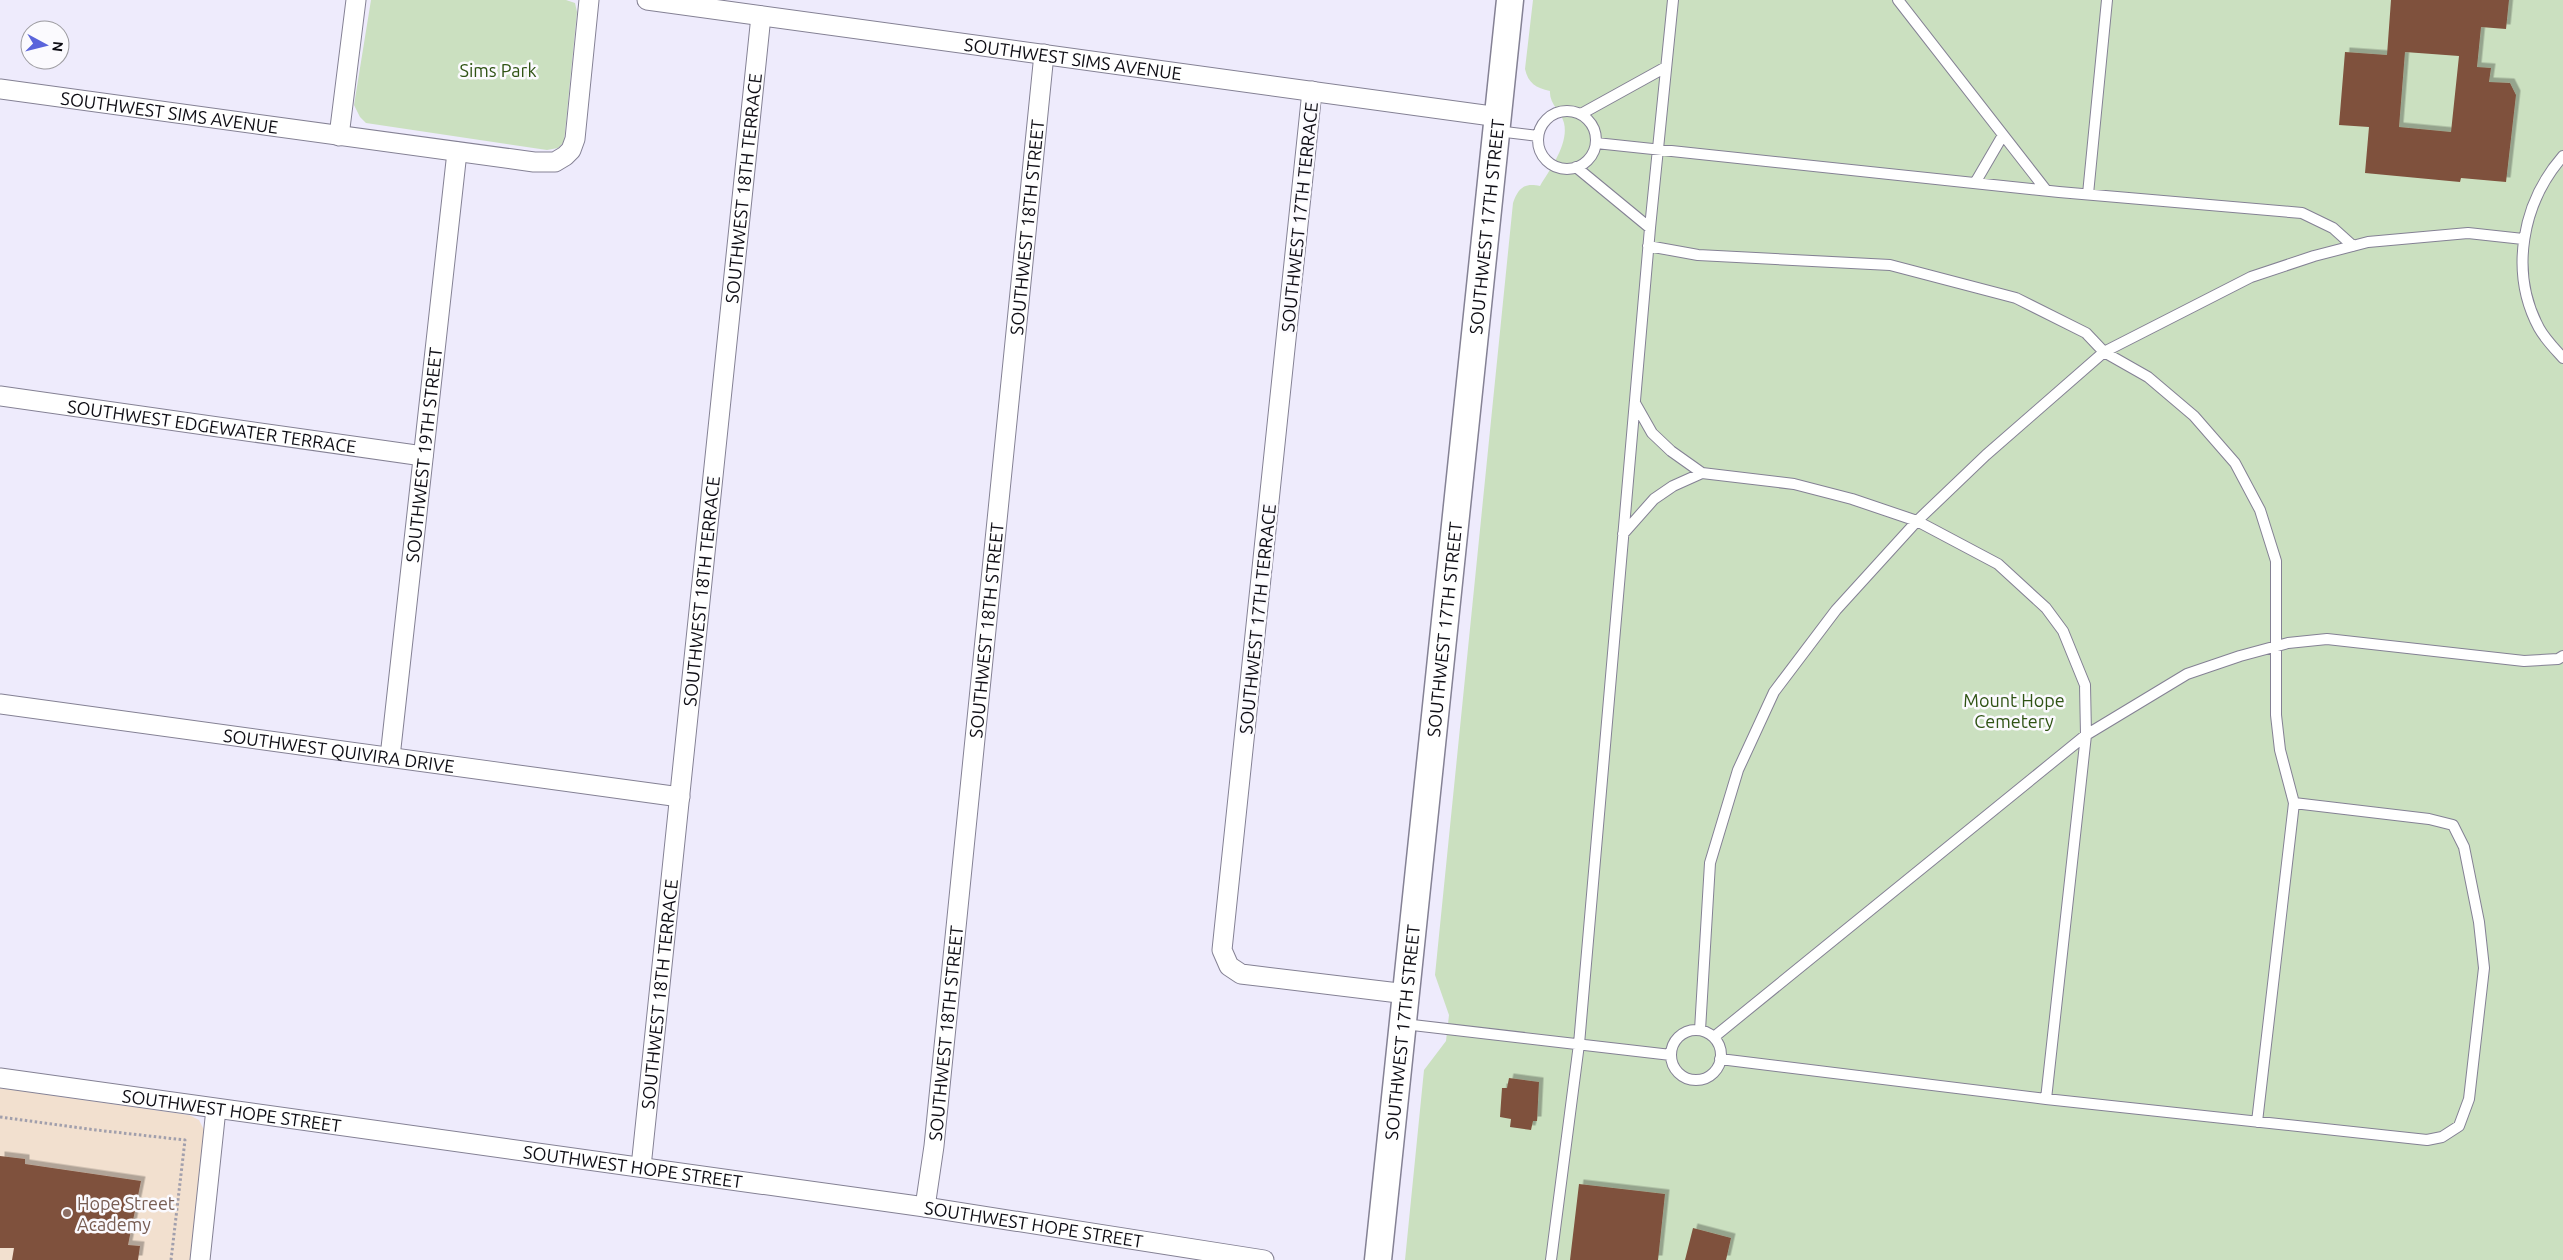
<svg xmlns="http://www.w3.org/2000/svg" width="2563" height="1260" font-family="Ubuntu,sans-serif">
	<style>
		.education { fill: #f2e0cf }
		.green { fill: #cbe0c0 }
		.building { fill: #7f513d; fill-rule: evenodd; filter: url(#shadow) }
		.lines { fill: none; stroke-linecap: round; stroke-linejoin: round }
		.lane-casing { stroke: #848194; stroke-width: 12 }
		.street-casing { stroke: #848194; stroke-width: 21 }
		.secondary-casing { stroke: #848194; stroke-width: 29 }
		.path { stroke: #a19fac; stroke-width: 3; stroke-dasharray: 2.5 2.5; stroke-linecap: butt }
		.lane { stroke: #fff; stroke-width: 10 }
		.street { stroke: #fff; stroke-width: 19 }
		.secondary { stroke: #fff; stroke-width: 26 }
		.education-dot { fill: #8d6e63; stroke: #fbfafe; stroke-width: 2 }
		.labels { text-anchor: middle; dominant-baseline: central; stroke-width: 5; stroke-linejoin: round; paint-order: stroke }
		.street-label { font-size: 18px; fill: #0e0d14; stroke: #fbfafe }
		.park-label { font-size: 18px; fill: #2f5314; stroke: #fbfafe }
		.education-label { font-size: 18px; fill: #785e54; stroke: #fbfafe; text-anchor: start }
	</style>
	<defs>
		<filter id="shadow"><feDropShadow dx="4.5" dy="-4.5" stdDeviation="0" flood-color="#0004"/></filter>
	</defs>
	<rect width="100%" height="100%" fill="#eeebfc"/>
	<path class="education" d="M 0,1088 L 189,1115 L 199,1120 L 204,1130 L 190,1260 L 0,1260 Z"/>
	<path class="green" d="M 371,0 L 566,0 L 575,3 L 577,12 L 564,142 L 558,148 L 547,150 L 366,123 L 360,117 L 354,105 Z
		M 1533,0 L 2563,0 L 2563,1260 L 1405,1260 L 1424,1070 L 1446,1041 L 1449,1015 L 1435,975 L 1513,203 C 1518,189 1524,182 1540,186 C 1550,169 1569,144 1564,123 C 1561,111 1549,104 1550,91 C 1536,88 1528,83 1525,69 Z"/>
	<path class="building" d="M 2391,0 L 2509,0 L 2506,29 L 2481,27 L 2477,67 L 2491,68 L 2489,82 L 2510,83 L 2516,95 L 2506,182 L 2461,178 L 2460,182 L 2365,173 L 2369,127 L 2339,125 L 2345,52 L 2387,55 ZM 2405,52 L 2459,56 L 2451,132 L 2399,127 Z
		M 1509,1078 L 1539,1082 L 1537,1121 L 1533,1121 L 1531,1130 L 1510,1127 L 1511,1119 L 1500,1117 L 1502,1088 L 1507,1088 Z
		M 0,1156 L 25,1159 L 25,1164 L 141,1181 L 128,1245 L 140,1246 L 138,1260 L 12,1260 L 14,1248 L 0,1248 Z
		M 1579,1184 L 1665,1194 L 1658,1260 L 1570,1260 Z
		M 1693,1228 L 1731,1238 L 1726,1260 L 1685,1260 Z"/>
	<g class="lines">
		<g class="lane-casing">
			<path id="lane" d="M 1898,0 L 2046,190
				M1538 140a29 29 0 1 1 58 0a29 29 0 1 1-58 0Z
				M 1581,114 L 1666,67
				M 1497,131 L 1538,136
				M 1596,143 L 2059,192 L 2302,213 L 2333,228 L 2353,246
				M 2563,156 C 2522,203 2509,272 2539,328 C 2545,339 2555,349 2563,358
				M 1576,167 L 1650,228
				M 1975,183 L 2003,135
				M 2088,194 L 2107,0
				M 1648,246 L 1698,255 L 1890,265 L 2016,298 L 2086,333 L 2104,352 L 2148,377 L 2194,416 L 2235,463 L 2260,510 L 2276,561 L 2276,715 L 2280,750 L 2294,803 L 2257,1122
				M 1635,403 L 1652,433 L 1671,451 L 1702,473 L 1794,484 L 1852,499 L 1917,521 L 1998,564 L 2046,608 L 2063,631 L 2085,685 L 2086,735 L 2046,1099
				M 1623,534 L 1654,499 L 1673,486 L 1702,473
				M 1404,1024 L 1671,1055
				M 1700,1030 L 1710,863 L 1738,770 L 1774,692 L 1836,610 L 1917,521 L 1986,455 L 2104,352 L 2251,277 L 2314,256 L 2368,242 L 2468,233 L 2523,239
				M1671 1055a25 25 0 1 1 50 0a25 25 0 1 1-50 0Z
				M 1714,1037 L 2086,735 L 2187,674 L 2240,656 L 2288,643 L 2327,639 L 2524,661 L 2558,659 L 2563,656
				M 1720,1059 L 2046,1099 L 2427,1140 L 2442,1137 L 2459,1126 L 2469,1099 L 2484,968 L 2479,922 L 2464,847 L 2453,825 L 2429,819 L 2294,803
				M 1551,1260 L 1579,1044 L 1650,228 L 1673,0"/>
		</g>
		<g class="street-casing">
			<g id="street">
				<path id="s1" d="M 647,0 L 1499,117"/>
				<path id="s2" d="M 0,89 L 534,162 L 555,162 L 565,156 L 571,150 L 575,139 L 589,0"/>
				<path d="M 1312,91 L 1222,950 L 1229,966 L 1241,974 L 1407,994"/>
				<path d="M 339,136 L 356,0"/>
				<path id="s3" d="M 0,396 L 423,456"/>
				<path id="s4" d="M 0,704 L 680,797"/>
				<path id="s5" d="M 390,757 L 457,152"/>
				<path id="s6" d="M 0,1078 L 925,1207 L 1264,1260"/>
				<path id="s7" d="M 641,1167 L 761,16"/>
				<path id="s8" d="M 925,1207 L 934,1146 L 1044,54"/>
				<path d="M 200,1260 L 216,1109"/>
			</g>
		</g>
		<g class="secondary-casing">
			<g id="secondary">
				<path id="s9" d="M 1378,1260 L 1510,0"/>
			</g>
		</g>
		<path class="path" d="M 0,1117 L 96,1130 L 185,1140 L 171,1260"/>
		<use href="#lane" class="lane"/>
		<use href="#street" class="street"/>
		<use href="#secondary" class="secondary"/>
	</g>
	<circle class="education-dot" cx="67" cy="1213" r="5"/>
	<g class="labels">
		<g class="street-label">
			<text stroke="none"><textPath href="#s1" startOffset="430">SOUTHWEST SIMS AVENUE</textPath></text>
			<text stroke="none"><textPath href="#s2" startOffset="171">SOUTHWEST SIMS AVENUE</textPath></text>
			<text stroke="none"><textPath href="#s7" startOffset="984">SOUTHWEST 18TH TERRACE</textPath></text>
			<text transform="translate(1299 217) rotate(-84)">SOUTHWEST 17TH TERRACE</text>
			<text stroke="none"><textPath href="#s9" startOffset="1039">SOUTHWEST 17TH STREET</textPath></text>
			<text stroke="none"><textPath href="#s8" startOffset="985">SOUTHWEST 18TH STREET</textPath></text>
			<text stroke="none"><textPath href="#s3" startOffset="214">SOUTHWEST EDGEWATER TERRACE</textPath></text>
			<text stroke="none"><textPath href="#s5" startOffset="304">SOUTHWEST 19TH STREET</textPath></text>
			<text stroke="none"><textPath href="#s7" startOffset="579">SOUTHWEST 18TH TERRACE</textPath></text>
			<text transform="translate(1257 619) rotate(-84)">SOUTHWEST 17TH TERRACE</text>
			<text stroke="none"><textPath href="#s9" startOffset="634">SOUTHWEST 17TH STREET</textPath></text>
			<text stroke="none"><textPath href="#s8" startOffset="580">SOUTHWEST 18TH STREET</textPath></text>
			<text stroke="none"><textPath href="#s4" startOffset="342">SOUTHWEST QUIVIRA DRIVE</textPath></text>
			<text stroke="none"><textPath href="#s7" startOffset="174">SOUTHWEST 18TH TERRACE</textPath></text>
			<text stroke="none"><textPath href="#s9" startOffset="229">SOUTHWEST 17TH STREET</textPath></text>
			<text stroke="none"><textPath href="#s8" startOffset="175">SOUTHWEST 18TH STREET</textPath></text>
			<text stroke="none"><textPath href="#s6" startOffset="234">SOUTHWEST HOPE STREET</textPath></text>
			<text stroke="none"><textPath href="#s6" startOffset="639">SOUTHWEST HOPE STREET</textPath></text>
			<text stroke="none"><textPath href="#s6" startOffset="1044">SOUTHWEST HOPE STREET</textPath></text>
		</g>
		<g class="park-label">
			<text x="498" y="70">Sims Park</text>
			<text x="2014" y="700">Mount Hope<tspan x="2014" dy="21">Cemetery</tspan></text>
		</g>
		<g class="education-label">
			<text x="77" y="1203">Hope Street<tspan x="77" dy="21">Academy</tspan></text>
		</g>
	</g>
	<g transform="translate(45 45) rotate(97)"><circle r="24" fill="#fbfafe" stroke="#9c9ba0"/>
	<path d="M0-4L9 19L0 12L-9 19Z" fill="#5a64db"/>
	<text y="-8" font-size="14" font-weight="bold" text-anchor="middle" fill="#0e0d14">N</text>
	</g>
</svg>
